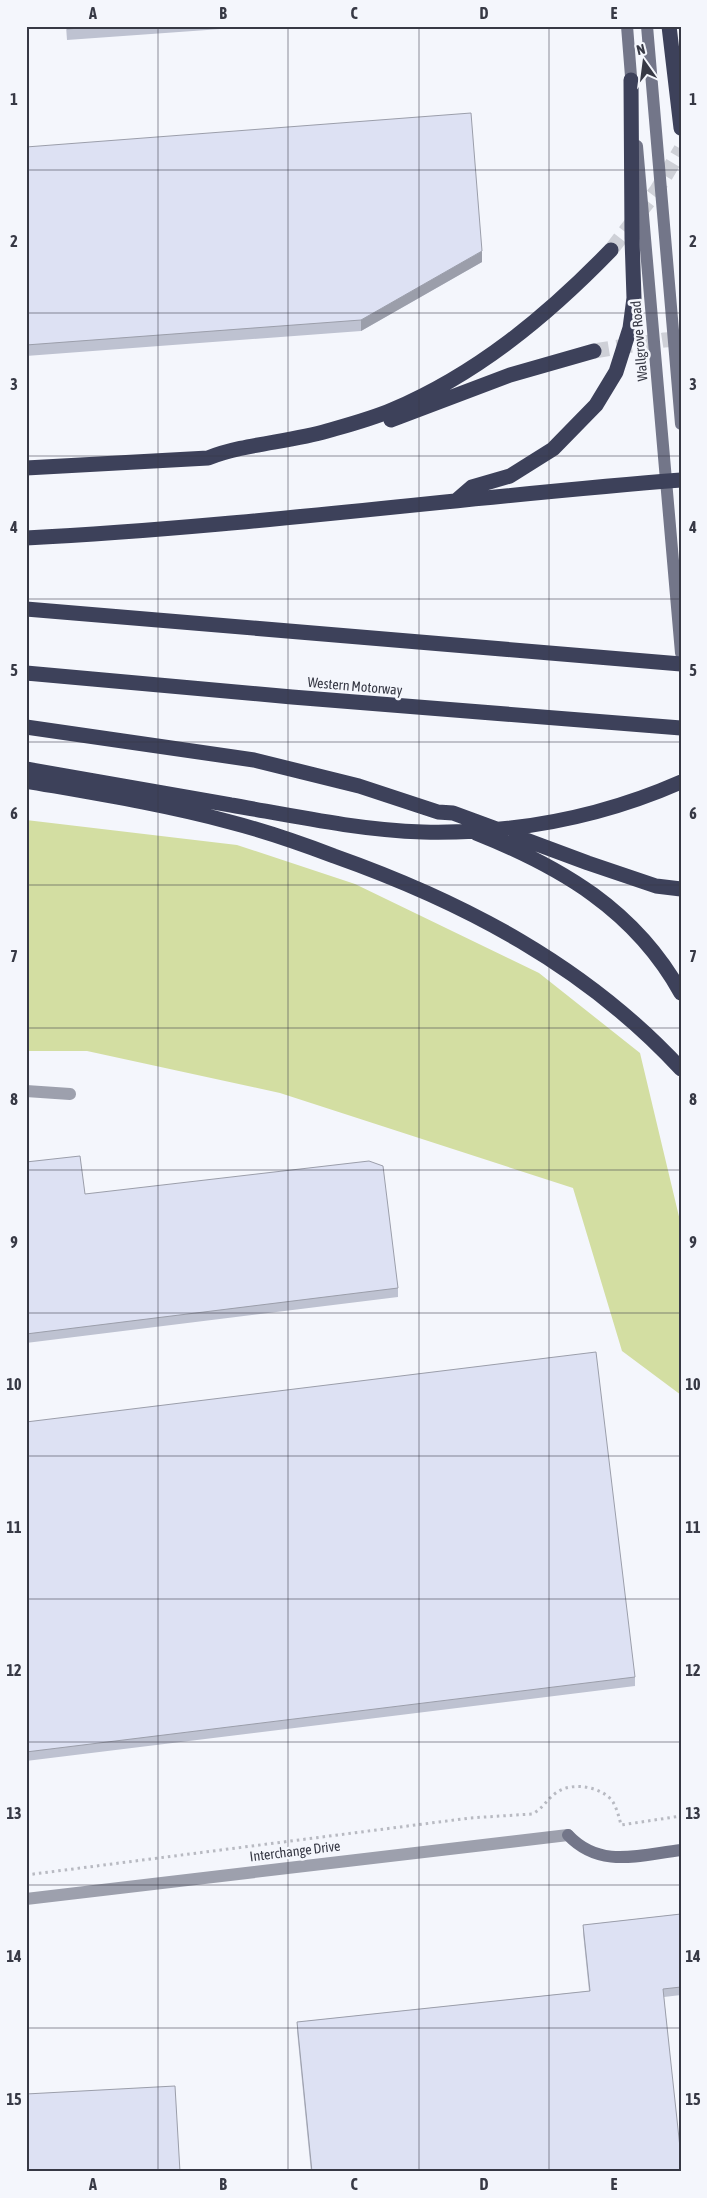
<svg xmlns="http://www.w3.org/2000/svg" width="707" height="2198" font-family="'Asap Condensed',sans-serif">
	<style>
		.green { fill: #d3dea2 }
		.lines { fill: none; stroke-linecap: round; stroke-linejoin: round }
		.highway-tunnel { stroke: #ced0d7; stroke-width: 15; stroke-dasharray: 15 8; stroke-linecap: butt }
		.path { stroke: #b8bac2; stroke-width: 3; stroke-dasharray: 2.5 4; stroke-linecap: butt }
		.street { stroke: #9da0ad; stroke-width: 12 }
		.secondary { stroke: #737689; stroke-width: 12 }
		.highway { stroke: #3d415a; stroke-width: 15 }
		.wall { fill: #bec2d1 }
		.shaded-wall { fill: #9b9eaa }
		.building { fill: #dde1f3; stroke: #9b9eaa }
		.grid { fill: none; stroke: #373945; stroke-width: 1; stroke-opacity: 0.55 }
		.labels { text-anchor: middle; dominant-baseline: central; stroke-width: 5; stroke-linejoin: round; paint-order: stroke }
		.street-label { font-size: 14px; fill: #373945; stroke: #f4f6fc }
		.neatline { fill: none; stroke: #373945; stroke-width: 2 }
		.grid-label { font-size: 16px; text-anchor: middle; font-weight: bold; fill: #373945 }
	</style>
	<rect width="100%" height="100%" fill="#f4f6fc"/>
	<path class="green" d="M 26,820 L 237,845 L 355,884 L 539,973 L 640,1053 L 681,1225 L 681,1395 L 622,1351 L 573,1188 L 280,1093 L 87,1051 L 26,1051 Z"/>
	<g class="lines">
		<path class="highway-tunnel" d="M 611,250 L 657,190 L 681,149
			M 594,351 L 664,340 L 681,339"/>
		<path class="path" d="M 26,1875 L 470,1818 L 532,1814 C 543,1809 548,1797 559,1791 C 574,1782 603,1787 613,1802 C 617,1809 619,1817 621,1825 L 681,1816"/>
		<path class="street" d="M 26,1091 L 70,1094
			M 26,1899 L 568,1835"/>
		<path class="secondary" d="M 627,26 L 632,89
			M 647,26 L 681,424
			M 637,146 L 681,653
			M 568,1835 C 600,1869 639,1855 681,1850"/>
		<path class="highway" d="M 669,26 L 681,128
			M 391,420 L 510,375 L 594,351
			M 26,468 L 208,458 C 243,444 289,442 327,431 C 348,425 371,419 392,410 C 477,374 547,316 611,250
			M 457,500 L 472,487 L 510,476 L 553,449 L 596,405 L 616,372 L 630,328 L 634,298 L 632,238 L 631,80
			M 26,538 C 245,527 462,497 681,480
			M 26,609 L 681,664
			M 26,673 L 292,697 L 681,728
			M 26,727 L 254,760 L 359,786 L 438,812 L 453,813 L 588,863 L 656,886 L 681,889
			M 26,769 C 95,781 163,793 231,805 C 294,816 359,830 423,832 C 512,834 599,818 681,782
			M 26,781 C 94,793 163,804 230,822 C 265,831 300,843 334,856 C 464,902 586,966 681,1069
			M 476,833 C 561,867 635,910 681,993"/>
	</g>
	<path class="wall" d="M 66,26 L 262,26 L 67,40 Z
		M 26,147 L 482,262 L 361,331 L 26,356 Z
		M 26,1162 L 85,1194 L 398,1288 L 398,1297 L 26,1343 Z
		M 26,1422 L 635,1677 L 635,1686 L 26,1761 Z
		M 681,1914 L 681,1995 L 664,1997 L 681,2172 L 311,2172 L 297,2031 L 297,2022 L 589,1991 L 583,1933 L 583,1925 Z"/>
	<path class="shaded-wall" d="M 482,251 L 482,262 L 361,331 L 361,320 Z"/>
	<path class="building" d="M 67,26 L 107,26 L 67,29 Z
		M 471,113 L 482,251 L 361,320 L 26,345 L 26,147 Z
		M 80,1156 L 85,1194 L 369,1161 L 383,1166 L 398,1288 L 26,1334 L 26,1162 Z
		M 596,1352 L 635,1677 L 26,1752 L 26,1422 Z
		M 681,1914 L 681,1987 L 663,1989 L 681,2157 L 681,2172 L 312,2172 L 297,2022 L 590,1991 L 583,1925 Z
		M 175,2086 L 180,2172 L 26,2172 L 26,2094 Z"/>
	<path class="grid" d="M 158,26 L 158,2172M 288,26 L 288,2172M 419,26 L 419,2172M 549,26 L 549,2172M 26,170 L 681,170M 26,313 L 681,313M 26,456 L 681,456M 26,599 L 681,599M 26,742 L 681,742M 26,885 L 681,885M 26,1028 L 681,1028M 26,1170 L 681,1170M 26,1313 L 681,1313M 26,1456 L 681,1456M 26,1599 L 681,1599M 26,1742 L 681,1742M 26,1885 L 681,1885M 26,2028 L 681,2028"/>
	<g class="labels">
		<g class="street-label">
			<text transform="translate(639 341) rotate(-95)">Wallgrove Road</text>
			<text transform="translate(355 686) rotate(5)">Western Motorway</text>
			<text transform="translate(295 1851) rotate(-7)">Interchange Drive</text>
		</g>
	</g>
	<rect width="707" height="2198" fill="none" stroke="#f4f6fc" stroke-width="55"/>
	<g transform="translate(644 62) rotate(346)" stroke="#f4f6fc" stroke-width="4" paint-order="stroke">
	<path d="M0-4L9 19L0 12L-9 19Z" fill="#373945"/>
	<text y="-8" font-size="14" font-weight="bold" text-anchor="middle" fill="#373945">N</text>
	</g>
	<rect x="28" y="28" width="652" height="2142" class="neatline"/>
	<g class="grid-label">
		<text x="93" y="19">A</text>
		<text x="223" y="19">B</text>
		<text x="354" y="19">C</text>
		<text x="484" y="19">D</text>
		<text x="614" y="19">E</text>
		<text x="14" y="105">1</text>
		<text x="693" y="105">1</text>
		<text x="14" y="247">2</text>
		<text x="693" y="247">2</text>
		<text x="14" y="390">3</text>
		<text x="693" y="390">3</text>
		<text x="14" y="533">4</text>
		<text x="693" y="533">4</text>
		<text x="14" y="676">5</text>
		<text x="693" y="676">5</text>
		<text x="14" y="819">6</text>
		<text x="693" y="819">6</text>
		<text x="14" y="962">7</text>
		<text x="693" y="962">7</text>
		<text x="14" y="1105">8</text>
		<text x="693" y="1105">8</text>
		<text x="14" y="1248">9</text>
		<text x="693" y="1248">9</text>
		<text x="14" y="1390">10</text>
		<text x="693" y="1390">10</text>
		<text x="14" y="1533">11</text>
		<text x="693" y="1533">11</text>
		<text x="14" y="1676">12</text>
		<text x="693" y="1676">12</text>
		<text x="14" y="1819">13</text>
		<text x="693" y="1819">13</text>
		<text x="14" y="1962">14</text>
		<text x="693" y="1962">14</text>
		<text x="14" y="2105">15</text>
		<text x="693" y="2105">15</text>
		<text x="93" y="2190">A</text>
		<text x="223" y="2190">B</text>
		<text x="354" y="2190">C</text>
		<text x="484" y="2190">D</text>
		<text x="614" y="2190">E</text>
	</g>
</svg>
